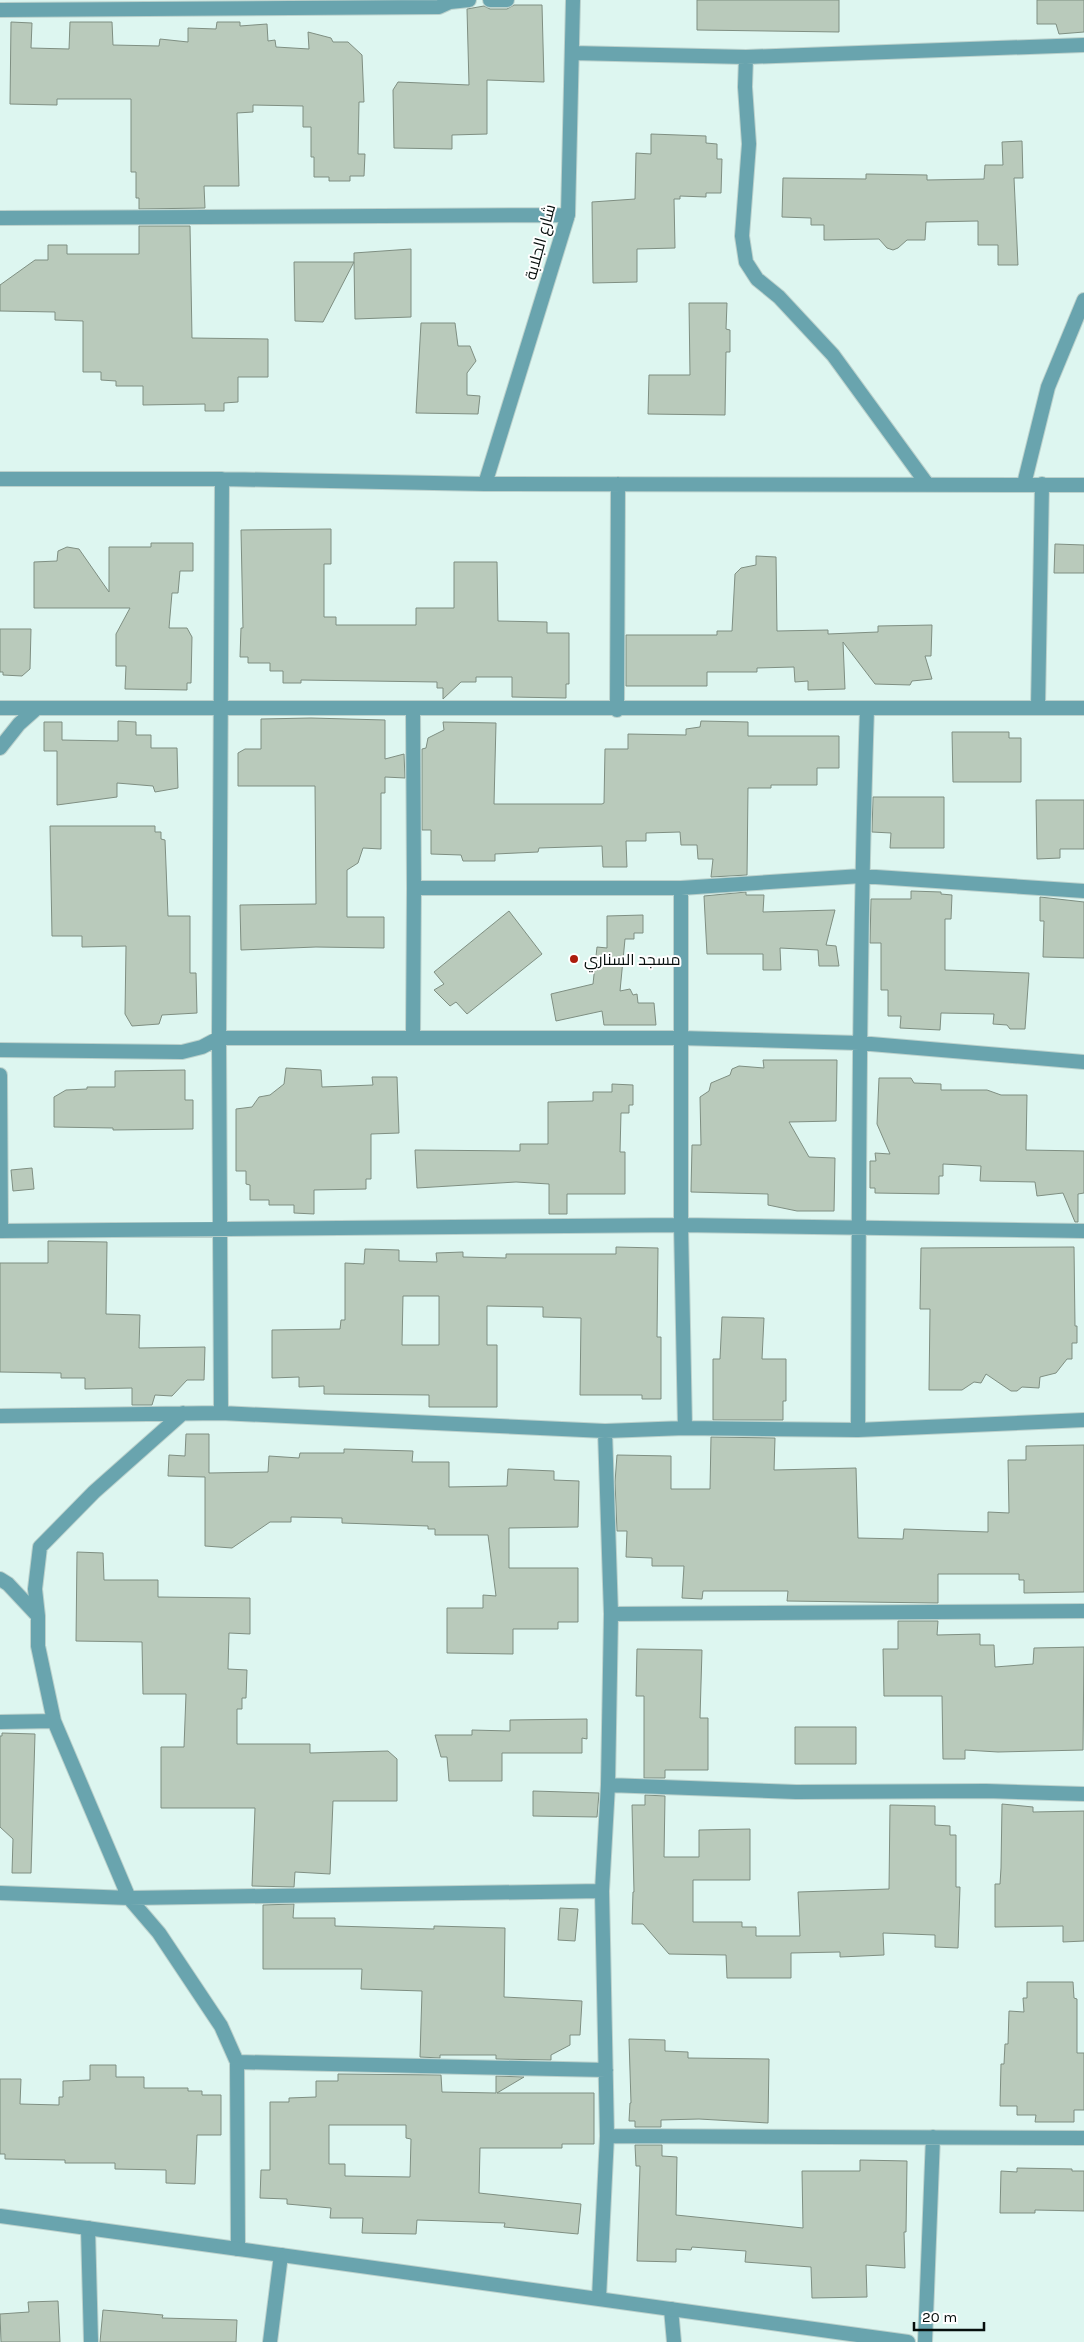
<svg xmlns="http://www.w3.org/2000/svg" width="1084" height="2342" font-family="Karla,Cairo,sans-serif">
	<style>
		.building { fill: #b9cabb; stroke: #7f8f82; fill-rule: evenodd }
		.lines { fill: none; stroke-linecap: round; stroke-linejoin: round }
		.minor-casing { stroke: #bbd1cc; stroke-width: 16 }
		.tertiary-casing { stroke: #bbd1cc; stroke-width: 16 }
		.minor { stroke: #69a4ae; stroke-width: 14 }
		.tertiary { stroke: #69a4ae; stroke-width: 14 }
		.poi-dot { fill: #ac1c0c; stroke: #fff; stroke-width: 2 }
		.labels { text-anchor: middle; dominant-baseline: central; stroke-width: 4; stroke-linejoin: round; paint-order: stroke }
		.street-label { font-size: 16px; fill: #060e0c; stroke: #fff }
		.poi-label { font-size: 16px; fill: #060e0c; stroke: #fff; text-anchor: start }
	</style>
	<rect width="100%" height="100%" fill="#ddf6f0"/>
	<path class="building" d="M 697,0 L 839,0 L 839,32 L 697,30 Z
		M 1037,0 L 1084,0 L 1084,32 L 1059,34 L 1056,24 L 1037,24 Z
		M 514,5 L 542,5 L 544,82 L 487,80 L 487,134 L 452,135 L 452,149 L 394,148 L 393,90 L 398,82 L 469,85 L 467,9 L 484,6 L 490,9 L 507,9 Z
		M 11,22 L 32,23 L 31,48 L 69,49 L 70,22 L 112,22 L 113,45 L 159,46 L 160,39 L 188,42 L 188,28 L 216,29 L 217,22 L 240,22 L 240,26 L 267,24 L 268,41 L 275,40 L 276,47 L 309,49 L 308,32 L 331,38 L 333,42 L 348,42 L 362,55 L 364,102 L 359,102 L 358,154 L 365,154 L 364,176 L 350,176 L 350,181 L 329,181 L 329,177 L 314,177 L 314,157 L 311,157 L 311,127 L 303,127 L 303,106 L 253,105 L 253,112 L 237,113 L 239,186 L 204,186 L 205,208 L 139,209 L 139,198 L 136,198 L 136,172 L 131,172 L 131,99 L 57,99 L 57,105 L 10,104 Z
		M 651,134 L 706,136 L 706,143 L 717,144 L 717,159 L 722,159 L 721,193 L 706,193 L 706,197 L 680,196 L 680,199 L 674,199 L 675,248 L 637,249 L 637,282 L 593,283 L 592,202 L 635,199 L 636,153 L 651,154 Z
		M 1022,141 L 1023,178 L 1014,178 L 1018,265 L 998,265 L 998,245 L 978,245 L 978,221 L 926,222 L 925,240 L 907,240 L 898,248 L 893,250 L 887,248 L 879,239 L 824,240 L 824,225 L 811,225 L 811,218 L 782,217 L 783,178 L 866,179 L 866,174 L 927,175 L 927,180 L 984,179 L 985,165 L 1003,165 L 1002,142 Z
		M 139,226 L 190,226 L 192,338 L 268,339 L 268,377 L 238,377 L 238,402 L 224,403 L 224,411 L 205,411 L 205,404 L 143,405 L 143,386 L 116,386 L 116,381 L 101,380 L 101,372 L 83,372 L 83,321 L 55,320 L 55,312 L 0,311 L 0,285 L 35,260 L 48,260 L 48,245 L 67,245 L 67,254 L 139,254 Z
		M 411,249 L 411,317 L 355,319 L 354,262 L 323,322 L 295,321 L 294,262 L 354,262 L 354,253 Z
		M 689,303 L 727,303 L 726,329 L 730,330 L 730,352 L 726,352 L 725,415 L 648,414 L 649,375 L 690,375 Z
		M 421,323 L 455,323 L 458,346 L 470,346 L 476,361 L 467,373 L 467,395 L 480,396 L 478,414 L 416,413 Z
		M 331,529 L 331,564 L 324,564 L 324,617 L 336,617 L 336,625 L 416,625 L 416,608 L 454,608 L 454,562 L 497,562 L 498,621 L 547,622 L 547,633 L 569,633 L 569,684 L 566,684 L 566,698 L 512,697 L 512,677 L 476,677 L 476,682 L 461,682 L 443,699 L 443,688 L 437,688 L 437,682 L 301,680 L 301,683 L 283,683 L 283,671 L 270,671 L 270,663 L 248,663 L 248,657 L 240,657 L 241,628 L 243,628 L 241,530 Z
		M 151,543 L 193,543 L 193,571 L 180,571 L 178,593 L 172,593 L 169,628 L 187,628 L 192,637 L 191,683 L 187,683 L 187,690 L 125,689 L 126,666 L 116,666 L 116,634 L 130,608 L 34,608 L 34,562 L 57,561 L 58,551 L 67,547 L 79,549 L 109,592 L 109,547 L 151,547 Z
		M 1055,544 L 1084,545 L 1084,573 L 1054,573 Z
		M 756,556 L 776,557 L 777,631 L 828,630 L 828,634 L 878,632 L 878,626 L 932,625 L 931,656 L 925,656 L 932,679 L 912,681 L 910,685 L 875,684 L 843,642 L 845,689 L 808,690 L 808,681 L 795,682 L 794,667 L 757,668 L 757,672 L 707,672 L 707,686 L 626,686 L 626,635 L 717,635 L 717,631 L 732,631 L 735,574 L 741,568 L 756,565 Z
		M 0,629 L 31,629 L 30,669 L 22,676 L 3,675 L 3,672 L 0,672 Z
		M 311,718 L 385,720 L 385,759 L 404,754 L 405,778 L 385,777 L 385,793 L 381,793 L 381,849 L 363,848 L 358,863 L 347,870 L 347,917 L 384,917 L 384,948 L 316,947 L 241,950 L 240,905 L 316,904 L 315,786 L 238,786 L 238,753 L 245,749 L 261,749 L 261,719 Z
		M 118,721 L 136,722 L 136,735 L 151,735 L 151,748 L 177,748 L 178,788 L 155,792 L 153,786 L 117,783 L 117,797 L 57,805 L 57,751 L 44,751 L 44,722 L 62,722 L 62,740 L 118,741 Z
		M 701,721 L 748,722 L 748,736 L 839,736 L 839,768 L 817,768 L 817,785 L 771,785 L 771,788 L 748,788 L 747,875 L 711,877 L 713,859 L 698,859 L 697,845 L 681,845 L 680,832 L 646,833 L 646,841 L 626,841 L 627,867 L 603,867 L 602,846 L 539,848 L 538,852 L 495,854 L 495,861 L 463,861 L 461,855 L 431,854 L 431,830 L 422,830 L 422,749 L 426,748 L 428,738 L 444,730 L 443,722 L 496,723 L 494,804 L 602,804 L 604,803 L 605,749 L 628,749 L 628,734 L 686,735 L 686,729 L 700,727 Z
		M 952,732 L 1009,732 L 1009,738 L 1021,738 L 1021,782 L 953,782 Z
		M 873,797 L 944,797 L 944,848 L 890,848 L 891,833 L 872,832 Z
		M 1036,800 L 1084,800 L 1084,849 L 1060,849 L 1060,858 L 1037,859 Z
		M 50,826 L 155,826 L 155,832 L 161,832 L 161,839 L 165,840 L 168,916 L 190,916 L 190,973 L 196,973 L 197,1013 L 162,1015 L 159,1024 L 132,1026 L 125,1014 L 126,946 L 82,947 L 82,936 L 52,936 Z
		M 911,891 L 941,892 L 941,894 L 952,895 L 951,919 L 945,919 L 945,970 L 1029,973 L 1025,1029 L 1010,1029 L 1007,1025 L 993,1024 L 994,1014 L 941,1013 L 940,1030 L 900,1028 L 901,1016 L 888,1016 L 888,990 L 881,990 L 881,943 L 870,943 L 871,899 L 911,899 Z
		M 746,892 L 746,895 L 764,895 L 763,912 L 835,910 L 826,945 L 836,946 L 839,966 L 819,966 L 818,950 L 780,948 L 781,970 L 763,970 L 763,954 L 707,954 L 704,896 Z
		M 1040,897 L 1084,902 L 1084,958 L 1043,957 L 1044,921 L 1040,921 Z
		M 509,911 L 542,954 L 467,1014 L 456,1002 L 450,1006 L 434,990 L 444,984 L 434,972 Z
		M 643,915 L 643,933 L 634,933 L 634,939 L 625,939 L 620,991 L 630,989 L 633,995 L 637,994 L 638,1003 L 654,1003 L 656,1025 L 604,1025 L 602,1011 L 556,1021 L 551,994 L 593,984 L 597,947 L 607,948 L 607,916 Z
		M 763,1060 L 837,1060 L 836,1121 L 789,1122 L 809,1157 L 835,1158 L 834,1211 L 797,1211 L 768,1205 L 768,1194 L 691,1192 L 692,1145 L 701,1145 L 700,1097 L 709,1091 L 711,1083 L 730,1075 L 732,1069 L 739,1066 L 764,1068 Z
		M 286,1068 L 321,1070 L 322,1087 L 373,1085 L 372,1077 L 397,1077 L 399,1133 L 371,1134 L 371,1179 L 366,1179 L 366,1189 L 314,1190 L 314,1214 L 294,1213 L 294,1205 L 269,1205 L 269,1200 L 250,1200 L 250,1185 L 246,1184 L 246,1171 L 236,1171 L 236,1109 L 252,1107 L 259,1097 L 270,1095 L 284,1084 Z
		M 185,1070 L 185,1100 L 193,1100 L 193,1129 L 113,1130 L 113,1128 L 54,1127 L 54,1097 L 66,1090 L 87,1089 L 87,1087 L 115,1087 L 115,1071 Z
		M 879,1078 L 911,1078 L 914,1083 L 941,1084 L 941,1090 L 987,1090 L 1001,1095 L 1027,1095 L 1026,1150 L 1084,1151 L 1084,1193 L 1078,1194 L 1078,1222 L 1075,1222 L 1063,1193 L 1037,1196 L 1035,1182 L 980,1181 L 981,1166 L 943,1164 L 943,1176 L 939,1176 L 939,1194 L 875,1193 L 875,1188 L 870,1188 L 870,1161 L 876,1161 L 875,1153 L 890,1154 L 877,1124 Z
		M 612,1084 L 633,1085 L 633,1105 L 629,1105 L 629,1113 L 621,1113 L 620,1152 L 625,1152 L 625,1194 L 567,1194 L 567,1214 L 549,1214 L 549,1184 L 516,1182 L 417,1188 L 415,1150 L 520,1151 L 520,1144 L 548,1144 L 548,1102 L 593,1101 L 593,1092 L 612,1092 Z
		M 32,1168 L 34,1189 L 13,1191 L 11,1170 Z
		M 48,1241 L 107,1242 L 106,1314 L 140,1315 L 139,1348 L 205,1347 L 204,1380 L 187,1380 L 172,1396 L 155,1395 L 152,1405 L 132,1405 L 132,1388 L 85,1389 L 85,1378 L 61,1378 L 61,1373 L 0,1372 L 0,1263 L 48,1263 Z
		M 616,1247 L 658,1248 L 657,1337 L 661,1337 L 661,1399 L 642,1399 L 642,1395 L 580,1395 L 581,1318 L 543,1317 L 543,1307 L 487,1306 L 487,1345 L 497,1345 L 497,1407 L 429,1407 L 429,1395 L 324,1394 L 324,1386 L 299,1387 L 299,1377 L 272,1378 L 272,1330 L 340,1329 L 341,1320 L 345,1320 L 345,1263 L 364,1264 L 365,1249 L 399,1250 L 399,1261 L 437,1262 L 436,1253 L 463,1252 L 463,1257 L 506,1258 L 506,1254 L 616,1254 ZM 403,1296 L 439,1296 L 439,1345 L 402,1345 Z
		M 1074,1247 L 1075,1326 L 1077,1326 L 1077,1343 L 1072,1343 L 1072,1359 L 1067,1359 L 1056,1373 L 1040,1377 L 1039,1388 L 1022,1387 L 1017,1391 L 1011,1391 L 986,1374 L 981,1383 L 974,1382 L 962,1390 L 929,1390 L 930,1309 L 920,1309 L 921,1248 Z
		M 722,1317 L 764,1318 L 762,1359 L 786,1359 L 786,1401 L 783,1401 L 783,1420 L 713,1420 L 713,1359 L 720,1359 Z
		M 186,1434 L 209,1434 L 209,1473 L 268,1472 L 269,1456 L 299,1458 L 300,1453 L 344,1453 L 344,1449 L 413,1451 L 412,1462 L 449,1462 L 449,1487 L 507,1486 L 508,1469 L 554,1471 L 554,1480 L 579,1481 L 578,1527 L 509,1528 L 509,1568 L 578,1568 L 578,1622 L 558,1622 L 558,1629 L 513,1629 L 513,1654 L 447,1653 L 447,1608 L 483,1608 L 483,1595 L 496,1596 L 488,1535 L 435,1535 L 435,1529 L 428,1529 L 428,1526 L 342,1523 L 342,1518 L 291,1517 L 291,1522 L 270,1522 L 232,1548 L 205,1546 L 205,1477 L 168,1476 L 169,1455 L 185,1456 Z
		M 711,1437 L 775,1438 L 774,1470 L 856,1468 L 858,1538 L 903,1539 L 904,1529 L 988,1532 L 988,1512 L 1009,1513 L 1008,1460 L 1026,1460 L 1026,1446 L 1084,1445 L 1084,1592 L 1024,1593 L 1024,1580 L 1019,1580 L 1019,1574 L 938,1574 L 938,1603 L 787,1601 L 788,1591 L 703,1591 L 702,1599 L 682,1598 L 684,1566 L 652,1566 L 652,1558 L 626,1557 L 627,1531 L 617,1531 L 615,1482 L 617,1455 L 671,1456 L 671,1489 L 710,1489 Z
		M 77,1552 L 103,1553 L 104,1580 L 158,1580 L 158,1597 L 250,1598 L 250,1634 L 229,1633 L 228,1669 L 247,1670 L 246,1698 L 242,1698 L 242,1709 L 237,1709 L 237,1744 L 310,1744 L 310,1753 L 388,1751 L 397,1759 L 397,1801 L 333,1801 L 330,1874 L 295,1872 L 294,1887 L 252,1886 L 255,1808 L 161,1808 L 161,1747 L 184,1747 L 186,1694 L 143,1694 L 142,1642 L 76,1641 Z
		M 898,1621 L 938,1621 L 937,1635 L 980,1634 L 980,1645 L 994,1645 L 995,1667 L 1033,1664 L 1034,1648 L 1084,1647 L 1083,1750 L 998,1752 L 965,1750 L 965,1759 L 943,1759 L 942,1696 L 884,1696 L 883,1649 L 898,1649 Z
		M 637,1649 L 702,1650 L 700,1718 L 708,1718 L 708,1770 L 665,1770 L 665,1778 L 644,1778 L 644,1696 L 636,1696 Z
		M 587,1719 L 587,1739 L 582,1738 L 582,1753 L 502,1753 L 502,1781 L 449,1781 L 447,1757 L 441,1757 L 435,1735 L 472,1735 L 472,1730 L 510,1731 L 510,1720 Z
		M 795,1727 L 856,1727 L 856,1764 L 795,1764 Z
		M 2,1733 L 35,1734 L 31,1873 L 12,1873 L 13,1839 L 0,1827 L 0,1736 L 2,1736 Z
		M 533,1791 L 599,1793 L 597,1817 L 533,1816 Z
		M 645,1795 L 665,1796 L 664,1857 L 699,1857 L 699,1830 L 750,1829 L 750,1880 L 693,1880 L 693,1922 L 742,1922 L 742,1927 L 756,1927 L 756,1936 L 800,1936 L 798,1892 L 889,1889 L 890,1805 L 935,1806 L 935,1825 L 950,1826 L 950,1835 L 956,1835 L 956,1887 L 960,1887 L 958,1948 L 935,1947 L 935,1935 L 883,1933 L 884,1955 L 840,1957 L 840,1952 L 791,1953 L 791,1978 L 727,1978 L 726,1955 L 669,1954 L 643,1924 L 632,1924 L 633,1892 L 634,1892 L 632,1805 L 645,1805 Z
		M 1002,1804 L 1033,1807 L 1033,1812 L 1084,1811 L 1084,1941 L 1063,1942 L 1063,1926 L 995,1927 L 995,1884 L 1000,1884 L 1001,1868 Z
		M 294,1904 L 293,1918 L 335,1918 L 335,1926 L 434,1929 L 434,1926 L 505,1928 L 504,1997 L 582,2001 L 580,2035 L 570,2035 L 570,2045 L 551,2055 L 551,2060 L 496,2059 L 496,2055 L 440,2055 L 440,2058 L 420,2057 L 422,1991 L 361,1989 L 362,1969 L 263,1969 L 263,1905 Z
		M 560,1908 L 578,1909 L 575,1941 L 558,1940 Z
		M 1027,1982 L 1073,1982 L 1074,1998 L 1077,1999 L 1077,2053 L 1084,2053 L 1084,2110 L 1074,2110 L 1074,2122 L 1035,2122 L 1036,2115 L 1017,2115 L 1017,2106 L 1000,2106 L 1001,2064 L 1004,2064 L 1005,2044 L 1008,2044 L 1009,2011 L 1024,2012 L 1023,1998 L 1027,1998 Z
		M 629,2039 L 665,2040 L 665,2051 L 688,2052 L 688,2058 L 769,2059 L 768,2123 L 699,2119 L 661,2120 L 661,2127 L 635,2127 L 635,2121 L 629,2121 L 630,2103 L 631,2103 Z
		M 90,2065 L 116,2065 L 116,2077 L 144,2077 L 144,2088 L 188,2088 L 188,2091 L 202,2091 L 202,2095 L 221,2095 L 221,2135 L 197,2135 L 195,2184 L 166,2183 L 166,2170 L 115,2169 L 115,2163 L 65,2163 L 65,2160 L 5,2159 L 5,2154 L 0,2154 L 0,2079 L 21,2079 L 20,2104 L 59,2105 L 59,2097 L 63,2097 L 63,2081 L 90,2080 Z
		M 338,2074 L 441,2075 L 442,2092 L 496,2093 L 496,2076 L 524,2077 L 497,2093 L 594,2093 L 594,2144 L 562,2144 L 562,2148 L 480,2148 L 479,2193 L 581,2204 L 578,2234 L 504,2227 L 505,2223 L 417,2220 L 416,2234 L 362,2233 L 363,2218 L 330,2218 L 331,2208 L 287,2204 L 287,2199 L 260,2198 L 261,2170 L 270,2170 L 270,2102 L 289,2102 L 289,2098 L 316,2097 L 316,2081 L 338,2081 ZM 329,2125 L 406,2125 L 406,2138 L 411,2139 L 410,2177 L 345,2176 L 345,2164 L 329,2164 Z
		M 635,2145 L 662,2145 L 662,2156 L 677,2157 L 676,2215 L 803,2228 L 802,2171 L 860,2171 L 860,2160 L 907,2161 L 906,2232 L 904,2232 L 905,2268 L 866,2265 L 867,2297 L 812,2298 L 811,2267 L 745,2262 L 746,2251 L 692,2247 L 691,2250 L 676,2249 L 676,2262 L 637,2261 L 640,2166 L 636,2166 Z
		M 1017,2168 L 1072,2169 L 1072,2171 L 1084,2171 L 1084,2211 L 1035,2210 L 1035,2213 L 1000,2213 L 1001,2171 L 1017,2172 Z
		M 58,2301 L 60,2342 L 1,2342 L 0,2314 L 29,2312 L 28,2302 Z
		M 103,2310 L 163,2315 L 162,2318 L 237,2320 L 236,2342 L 100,2342 Z"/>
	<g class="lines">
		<g class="minor-casing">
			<path id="minor" d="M 490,0 L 507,0
				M 0,10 L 439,7 L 450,2 L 469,0
				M 572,53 L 746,57 L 745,87 L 749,144 L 742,236 L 746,262 L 757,279 L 779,297 L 833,355 L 927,484
				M 746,57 L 1084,45
				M 0,218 L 568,215
				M 0,479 L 222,479 L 485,484 L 1084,485
				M 485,484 L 568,215 L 573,0
				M 1024,484 L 1048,387 L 1084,300
				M 0,708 L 1084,708
				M 1038,708 L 1042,484
				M 413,709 L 414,888
				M 617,710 L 618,484
				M 0,748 L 19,724 L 37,708
				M 681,888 L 681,1225 L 685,1428
				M 413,1038 L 414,888 L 681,888 L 861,876 L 1084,891
				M 0,1050 L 182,1052 L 202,1047 L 219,1038 L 680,1038 L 859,1043 L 1084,1062
				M 0,1075 L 1,1231
				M 0,1231 L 681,1225 L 1084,1231
				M 183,1413 L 94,1492 L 40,1547 L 35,1589 L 38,1616 L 38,1646 L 54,1721 L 129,1898 L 159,1933 L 221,2026 L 237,2062 L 238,2249
				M 221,1413 L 219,1038 L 222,479
				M 0,1416 L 221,1413 L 605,1431 L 685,1428 L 858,1430 L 1084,1420
				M 858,1430 C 859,1189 859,949 867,709
				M 0,1579 L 8,1584 L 38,1616
				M 611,1614 L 1084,1611
				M 0,1722 L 54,1721
				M 608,1785 L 796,1792 L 986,1791 L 1084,1794
				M 0,1893 L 129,1898 L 602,1891
				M 237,2062 L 606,2070
				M 607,2136 L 1084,2138
				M 88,2228 L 91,2342
				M 599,2298 L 607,2136 L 602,1891 L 608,1785 L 611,1614 L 605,1431
				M 671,2309 L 674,2342
				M 270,2342 L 281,2255
				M 925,2342 L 933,2137"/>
		</g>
		<g class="tertiary-casing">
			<path id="tertiary" d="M 0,2216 L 908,2342"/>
		</g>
		<use href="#minor" class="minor"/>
		<use href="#tertiary" class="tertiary"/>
	</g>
	<circle class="poi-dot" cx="574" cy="959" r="5"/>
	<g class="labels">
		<g class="street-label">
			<text transform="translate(540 242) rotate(-75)">شارع الجلابة</text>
		</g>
		<g class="poi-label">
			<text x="584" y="959">مسجد السناري</text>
		</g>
	</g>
	<path d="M914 2322v8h70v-8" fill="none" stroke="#060e0c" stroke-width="2.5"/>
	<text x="922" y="2322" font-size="15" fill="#060e0c" stroke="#ffffff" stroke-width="4" paint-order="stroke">20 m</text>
</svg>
